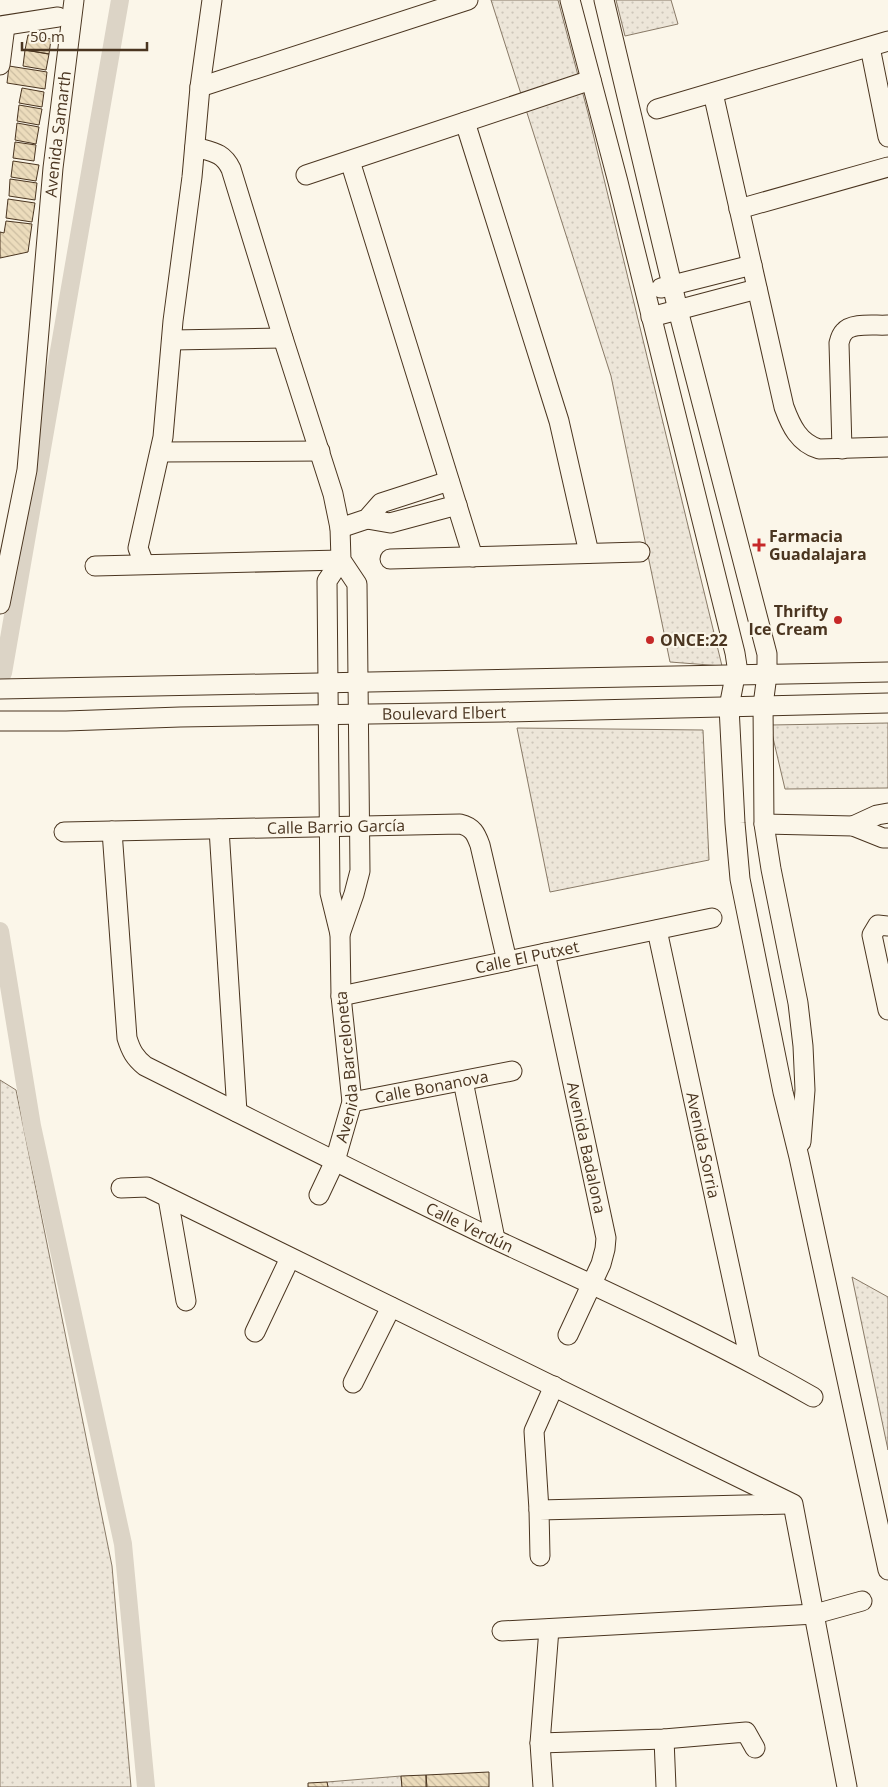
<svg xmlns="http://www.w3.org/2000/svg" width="888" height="1787" font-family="'Open Sans',sans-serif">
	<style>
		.grass { fill: url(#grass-dots); stroke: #887966 }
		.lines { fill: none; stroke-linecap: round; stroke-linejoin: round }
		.canal { stroke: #dcd4c6; stroke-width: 18 }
		.building { fill: url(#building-back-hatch); stroke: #4a3520 }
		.minor-casing { stroke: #4a3520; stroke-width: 21 }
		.minor { stroke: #fbf6e9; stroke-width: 19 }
		.poi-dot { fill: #c62828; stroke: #fbf6e9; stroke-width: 2 }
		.labels { text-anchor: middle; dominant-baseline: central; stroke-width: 4; stroke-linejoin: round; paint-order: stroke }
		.street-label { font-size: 16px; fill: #4a3520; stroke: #fbf6e9 }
		.poi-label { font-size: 16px; font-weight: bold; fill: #4a3520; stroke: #fbf6e9; text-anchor: start }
	</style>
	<defs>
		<pattern id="grass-dots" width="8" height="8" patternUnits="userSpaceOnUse" patternTransform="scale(1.25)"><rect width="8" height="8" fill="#ede6d9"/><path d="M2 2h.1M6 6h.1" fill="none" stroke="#cdc6ba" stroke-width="1.8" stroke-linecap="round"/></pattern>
		<pattern id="building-back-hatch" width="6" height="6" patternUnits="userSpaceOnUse" patternTransform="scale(1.25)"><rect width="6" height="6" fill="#ecdcbc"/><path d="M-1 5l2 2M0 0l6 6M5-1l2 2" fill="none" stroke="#ccbda1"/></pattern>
	</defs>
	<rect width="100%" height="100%" fill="#fbf6e9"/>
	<path class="grass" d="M 491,0 L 558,0 L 588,113 L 722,666 L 670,662 L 611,376 Z
		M 616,0 L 671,0 L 678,24 L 625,36 Z
		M 888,723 L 888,788 L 785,789 L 770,725 Z
		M 517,728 L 703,730 L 709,860 L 550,892 Z
		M 0,1080 L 16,1090 L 112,1566 L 131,1787 L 0,1787 Z
		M 852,1277 L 888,1297 L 888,1450 Z
		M 401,1776 L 402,1787 L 328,1787 L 327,1782 Z"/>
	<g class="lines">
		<path class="canal" d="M 3,673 L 120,0
			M 0,931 L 32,1126 L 123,1544 L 146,1787"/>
	</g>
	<path class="building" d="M 28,35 L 51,39 L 49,54 L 25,50 Z
		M 25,50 L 49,54 L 46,70 L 23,66 Z
		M 9,66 L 47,72 L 45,89 L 7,83 Z
		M 22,88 L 44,92 L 42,107 L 19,103 Z
		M 19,105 L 42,109 L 39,125 L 17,121 Z
		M 17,123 L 39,127 L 36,144 L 15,140 Z
		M 15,142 L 36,145 L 34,161 L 13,158 Z
		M 13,161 L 39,165 L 36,181 L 11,177 Z
		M 10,179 L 37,183 L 35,200 L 9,196 Z
		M 8,199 L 35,203 L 32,222 L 6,218 Z
		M 6,221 L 32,224 L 28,252 L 0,258 L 0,232 L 4,233 Z
		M 489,1772 L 489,1787 L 426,1787 L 426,1775 Z
		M 426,1775 L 427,1787 L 402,1787 L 401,1776 Z
		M 327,1782 L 328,1787 L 308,1787 L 308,1783 Z"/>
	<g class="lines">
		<g class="minor-casing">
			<g id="minor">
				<path d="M 570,0 L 618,182 L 735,653 L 737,666 L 729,707 L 735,823 L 740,879 L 783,1092 L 799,1157 L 888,1570"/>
				<path d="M 604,0 L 678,310 L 767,654 L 767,675 L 763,705 L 764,824 L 771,869 L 798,1003 L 803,1046 L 805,1090 L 801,1142"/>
				<path d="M 0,26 L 58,17"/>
				<path d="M 870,47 L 888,137"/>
				<path d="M 0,65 L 5,26"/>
				<path d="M 200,87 L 468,0"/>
				<path d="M 713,93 L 784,407 C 791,426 799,443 819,449 L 888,447"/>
				<path d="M 657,109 L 888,41"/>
				<path d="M 465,122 L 559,421 L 589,553"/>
				<path d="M 195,147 C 212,152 223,152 231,169 L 283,338 L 333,494 L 340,528 L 341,560 L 357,584 L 360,871 L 354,894 L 340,934"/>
				<path d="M 350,161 L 473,557"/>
				<path d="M 306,175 L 591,80"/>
				<path d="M 739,209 L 888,167"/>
				<path d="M 661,288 L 752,265"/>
				<path d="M 651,317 L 757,289"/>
				<path d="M 172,340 L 283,338"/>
				<path d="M 842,449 L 839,343 C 840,339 842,334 844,332 C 852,322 876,326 888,325"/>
				<path d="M 161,452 L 320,451"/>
				<path d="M 367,519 L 390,523 L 457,505"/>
				<path d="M 340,528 L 367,519 L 381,503 L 449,481"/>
				<path d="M 390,559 L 640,552"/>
				<path d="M 144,564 L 138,548 L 163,437 L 173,321 L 192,177 L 200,87 L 212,0"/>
				<path d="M 95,566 L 341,560"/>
				<path id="s1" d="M 0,604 L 27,470 L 53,168 L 74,0"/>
				<path d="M 0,689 L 888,672"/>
				<path id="s2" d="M 0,721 L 66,721 L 180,717 L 503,712 L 888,703"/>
				<path d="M 764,824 L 853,826 L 883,838 L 888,838"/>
				<path d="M 853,826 L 877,815 L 888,813"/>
				<path d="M 219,829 L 237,1112"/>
				<path id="s3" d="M 112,831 L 127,1038 C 131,1051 135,1058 145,1066 C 261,1124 377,1183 494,1239 C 602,1289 710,1338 813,1397"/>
				<path id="s4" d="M 64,832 L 460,824 C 473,827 476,834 480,845 L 507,961"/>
				<path d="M 888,926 L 878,925 L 872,935 L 888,1010"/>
				<path id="s5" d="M 657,930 L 750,1361"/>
				<path id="s6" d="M 545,953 L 606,1238 L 605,1249 L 601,1264 L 568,1335"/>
				<path id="s7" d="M 341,996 L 712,918"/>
				<path d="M 463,1081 L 495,1239"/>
				<path id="s8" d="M 352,1102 L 512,1071"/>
				<path d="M 121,1188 L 147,1187 L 793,1504 L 847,1787"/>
				<path id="s9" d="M 319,1195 L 335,1161 L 352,1102 L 341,996 L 340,934 L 330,893 L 327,581 L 341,560"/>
				<path d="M 168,1198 L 186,1301"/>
				<path d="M 255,1332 L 290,1258"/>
				<path d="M 353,1383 L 391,1307"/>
				<path d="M 539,1510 L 534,1431 L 554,1386"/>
				<path d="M 540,1556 L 539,1510 L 789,1504"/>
				<path d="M 502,1631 L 815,1614 L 862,1601"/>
				<path d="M 664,1739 L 666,1787"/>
				<path d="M 540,1743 L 664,1739 L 746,1732 L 755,1748"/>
				<path d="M 543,1787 L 540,1743 L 549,1629"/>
			</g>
		</g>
		<use href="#minor" class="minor"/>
	</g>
	<g class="poi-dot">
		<path d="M756.5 537.5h5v5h5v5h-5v5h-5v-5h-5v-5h5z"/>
		<circle cx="838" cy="620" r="5"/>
		<circle cx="650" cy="640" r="5"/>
	</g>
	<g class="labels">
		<g class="street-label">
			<text stroke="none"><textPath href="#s1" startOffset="474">Avenida Samarth</textPath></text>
			<text stroke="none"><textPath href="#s2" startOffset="444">Boulevard Elbert</textPath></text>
			<text stroke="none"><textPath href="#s4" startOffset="272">Calle Barrio García</textPath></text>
			<text stroke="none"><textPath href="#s7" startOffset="190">Calle El Putxet</textPath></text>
			<text stroke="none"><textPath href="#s9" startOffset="134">Avenida Barceloneta</textPath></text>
			<text stroke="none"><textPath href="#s8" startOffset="81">Calle Bonanova</textPath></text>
			<text stroke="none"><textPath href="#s5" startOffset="220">Avenida Sorria</textPath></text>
			<text stroke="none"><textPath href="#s6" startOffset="199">Avenida Badalona</textPath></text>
			<text stroke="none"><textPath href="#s3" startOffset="604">Calle Verdún</textPath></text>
		</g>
		<g class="poi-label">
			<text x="769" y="536">Farmacia<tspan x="769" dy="18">Guadalajara</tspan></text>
			<text x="828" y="611" text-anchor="end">Thrifty<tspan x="828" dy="18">Ice Cream</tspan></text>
			<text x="660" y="640">ONCE:22</text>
		</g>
	</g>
	<path d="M22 42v8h125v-8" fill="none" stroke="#4a3520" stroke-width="2.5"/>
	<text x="30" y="42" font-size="15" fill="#4a3520" stroke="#fbf6e9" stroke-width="4" paint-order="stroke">50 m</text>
</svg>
